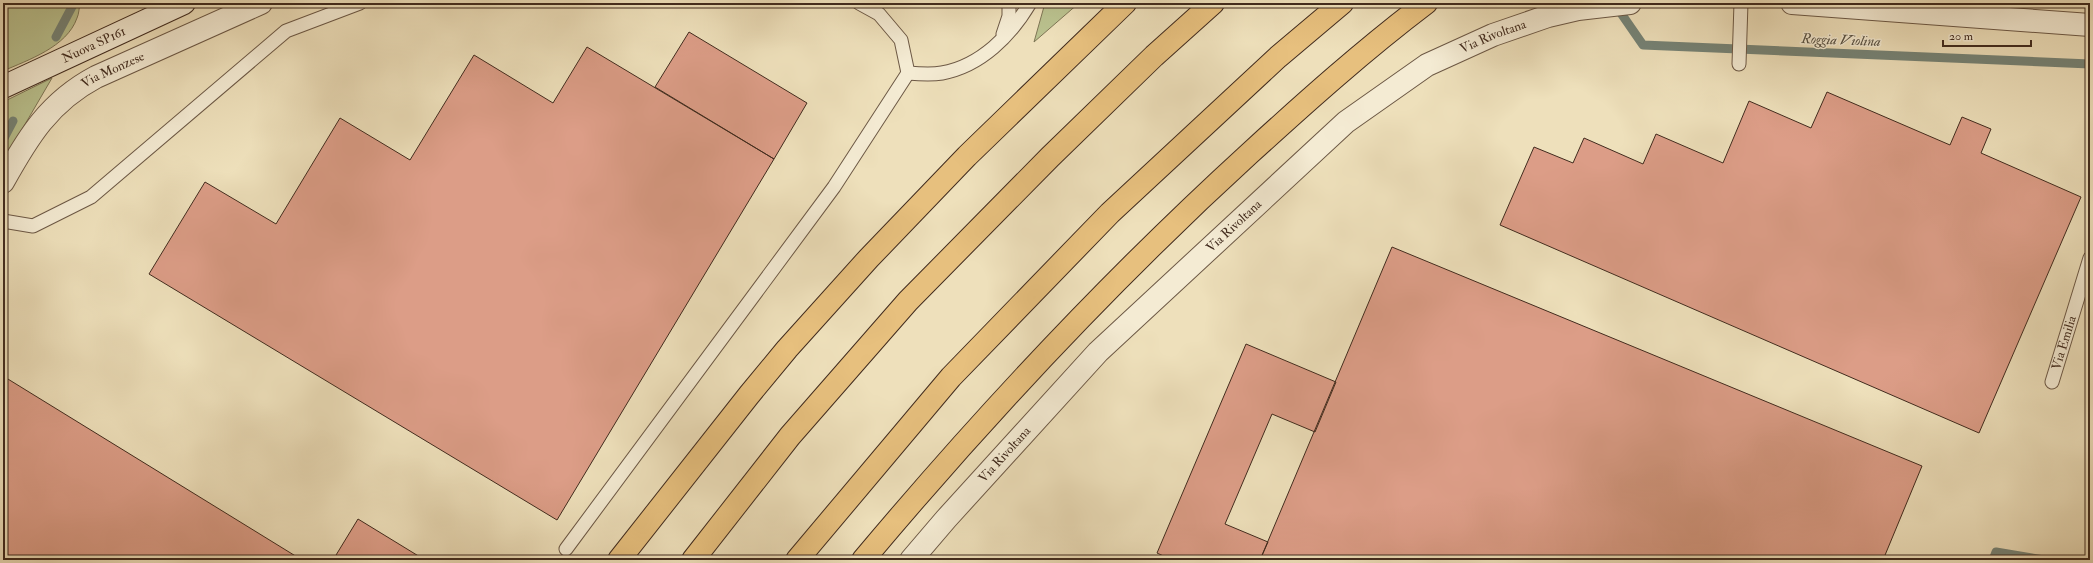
<svg xmlns="http://www.w3.org/2000/svg" width="2093" height="563" font-family="'IM FELL Double Pica',serif">
	<style>
		.green { fill: #bac28f; stroke: #7e7656 }
		.lines { fill: none; stroke-linecap: round; stroke-linejoin: round }
		.stream { stroke: #768376; stroke-width: 9 }
		.building { fill: #dc9d87; stroke: #412b1e }
		.service-casing { stroke: #6c5845; stroke-width: 15 }
		.minor-casing { stroke: #6c5845; stroke-width: 24 }
		.secondary-casing { stroke: #412b1e; stroke-width: 24 }
		.trunk-casing { stroke: #412b1e; stroke-width: 24 }
		.service { stroke: #f4ebd3; stroke-width: 13 }
		.minor { stroke: #f4ebd3; stroke-width: 22 }
		.secondary { stroke: #f4ebd3; stroke-width: 22 }
		.trunk { stroke: #e7c07e; stroke-width: 22 }
		.labels { text-anchor: middle; dominant-baseline: central; stroke-width: 3; stroke-linejoin: round; paint-order: stroke }
		.street-label { font-size: 13px; fill: #412b1e; stroke: #f4ebd3 }
		.water-label { font-size: 14px; font-style: italic; fill: #575042; stroke: #f4ebd3 }
	</style>
	<rect width="100%" height="100%" fill="#eee0bb"/>
	<filter id="stains"><feTurbulence type="fractalNoise" baseFrequency=".005" numOctaves="4"/><feColorMatrix values="0 0 0 0 .2 0 0 0 0 .09 0 0 0 0 .02 0 0 0 .5 -.17"/></filter>
	<radialGradient id="worn" r=".72"><stop offset=".6" stop-color="#630" stop-opacity="0"/><stop offset="1" stop-color="#630" stop-opacity=".3"/></radialGradient>
	<path class="green" d="M 3,3 L 80,3 C 79,8 79,14 77,18 C 67,47 28,60 3,71 Z
		M 1045,3 L 1079,3 L 1034,42 Z
		M 52,78 L 3,162 L 3,102 Z"/>
	<g class="lines">
		<path class="stream" d="M 1616,6 L 1643,45 L 2090,64
			M 56,37 L 74,3
			M 3,140 L 13,121
			M 1993,560 L 1996,552 L 2044,560"/>
	</g>
	<path class="building" d="M 689,32 L 807,103 L 774,159 L 655,87 Z
		M 587,47 L 774,159 L 557,520 L 149,274 L 205,182 L 276,224 L 340,118 L 410,160 L 474,55 L 553,103 Z
		M 1827,92 L 1950,145 L 1962,117 L 1991,129 L 1981,153 L 2081,197 L 1979,433 L 1500,225 L 1534,147 L 1573,163 L 1584,138 L 1643,164 L 1656,134 L 1723,163 L 1749,101 L 1811,128 Z
		M 1392,247 L 1922,466 L 1883,560 L 1260,560 Z
		M 1246,344 L 1336,382 L 1315,432 L 1272,414 L 1225,524 L 1268,542 L 1260,560 L 1172,560 L 1157,553 Z
		M 3,376 L 302,560 L 3,560 Z
		M 358,519 L 425,560 L 333,560 Z"/>
	<g class="lines">
		<g class="service-casing">
			<g id="service">
				<path d="M 1003,34 L 1009,16 L 1009,3"/>
				<path d="M 1739,64 L 1741,3"/>
				<path d="M 908,73 C 919,74 931,75 942,73 C 981,66 1011,35 1030,3"/>
				<path d="M 3,221 L 33,226 L 91,197 L 286,31 L 360,3"/>
				<path id="s1" d="M 2052,382 L 2090,258"/>
				<path d="M 566,549 L 834,187 L 908,73 L 901,40 L 879,14 L 859,3"/>
			</g>
		</g>
		<g class="minor-casing">
			<g id="minor">
				<path d="M 1792,3 L 2090,25"/>
				<path id="s2" d="M 3,182 C 28,137 49,102 96,77 L 261,3"/>
				<path id="s3" d="M 911,560 L 946,519 L 1098,352 L 1346,122 L 1427,65 L 1493,35 L 1548,16 L 1578,9 L 1630,3"/>
			</g>
		</g>
		<g class="secondary-casing">
			<g id="secondary">
				<path id="s4" d="M 3,87 L 184,3"/>
			</g>
		</g>
		<g class="trunk-casing">
			<path id="trunk" d="M 619,560 L 749,395 L 787,349 L 869,258 L 967,156 L 1125,3
				M 693,560 L 790,436 L 908,301 L 1050,157 L 1154,56 L 1213,3
				M 797,560 L 951,377 L 1110,213 L 1278,57 L 1342,3
				M 863,560 C 983,417 1112,279 1250,153 C 1307,101 1364,50 1426,3"/>
		</g>
		<use href="#service" class="service"/>
		<use href="#minor" class="minor"/>
		<use href="#secondary" class="secondary"/>
		<use href="#trunk" class="trunk"/>
	</g>
	<g class="labels">
		<g class="street-label">
			<text stroke="none"><textPath href="#s3" startOffset="789">Via Rivoltana</textPath></text>
			<text stroke="none"><textPath href="#s4" startOffset="100">Nuova SP161</textPath></text>
			<text stroke="none"><textPath href="#s2" startOffset="161">Via Monzese</textPath></text>
			<text stroke="none"><textPath href="#s3" startOffset="465">Via Rivoltana</textPath></text>
			<text stroke="none"><textPath href="#s1" startOffset="41">Via Emilia</textPath></text>
			<text stroke="none"><textPath href="#s3" startOffset="141">Via Rivoltana</textPath></text>
		</g>
		<g class="water-label">
			<text transform="translate(1841 40) rotate(2)">Roggia Violina</text>
		</g>
	</g>
	<rect width="2093" height="563" fill="none" stroke="#eee0bb" stroke-width="16"/>
	<rect x="4" y="4" width="2085" height="555" fill="none" stroke="#412b1e" stroke-width="2"/>
	<rect x="8" y="8" width="2077" height="547" fill="none" stroke="#412b1e"/>
	<path d="M1943 40v6h88v-6" fill="none" stroke="#412b1e" stroke-width="2"/>
	<text x="1949" y="40" font-size="12" fill="#412b1e" stroke="#f4ebd3" stroke-width="3" paint-order="stroke">20 m</text>
	<rect width="100%" height="100%" filter="url(#stains)"/>
	<rect width="100%" height="100%" fill="url(#worn)"/>
</svg>
